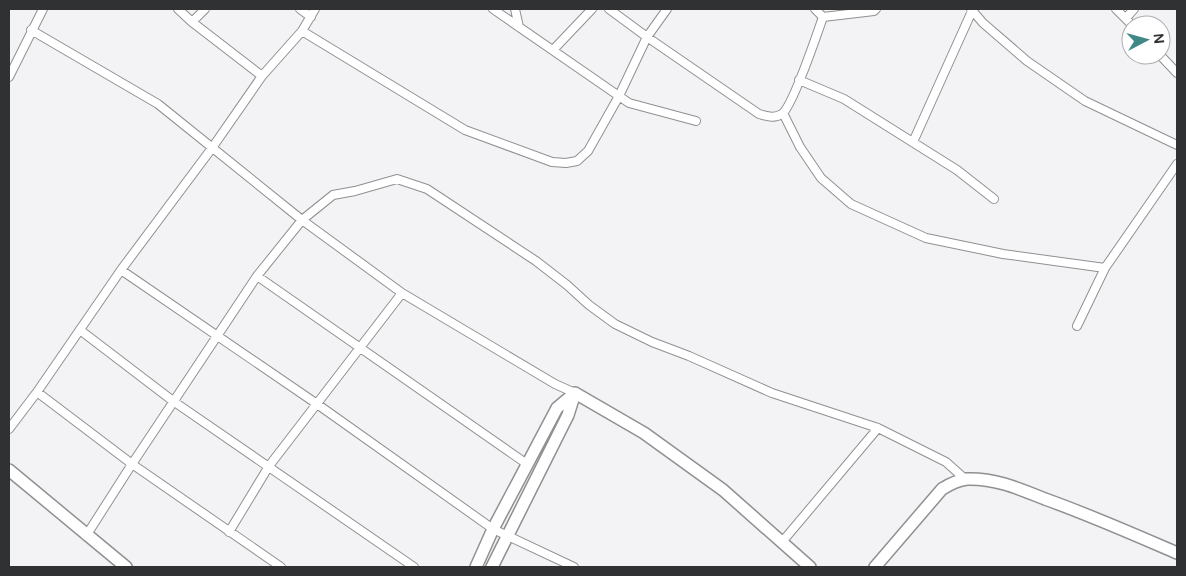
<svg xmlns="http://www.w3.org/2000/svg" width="1186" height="576" font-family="'DM Sans',sans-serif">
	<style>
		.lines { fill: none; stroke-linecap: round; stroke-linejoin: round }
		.minor-casing { stroke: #909093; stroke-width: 10 }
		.secondary-casing { stroke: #909093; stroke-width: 14 }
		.minor { stroke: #fff; stroke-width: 8 }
		.secondary { stroke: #fff; stroke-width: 11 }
	</style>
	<rect width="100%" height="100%" fill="#f3f3f6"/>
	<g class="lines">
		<g class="minor-casing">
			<path id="minor" d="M 178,9 L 192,22 L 262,76
				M 300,9 L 311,17
				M 493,9 L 629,103 L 696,121
				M 515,9 L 519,27
				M 609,9 L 647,37 L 759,114 C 767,116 774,119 782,114 C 793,106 817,34 823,17 L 815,9
				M 971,9 L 983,23 L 1027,61 L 1085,101 L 1177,145
				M 1116,9 L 1132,25
				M 823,17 L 874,11 L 876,9
				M 1126,18 L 1134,9
				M 192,22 L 205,9
				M 31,30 L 158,104 L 302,220 L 257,276 L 132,464 L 86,536
				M 302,31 L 465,130 L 552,162 L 566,163 L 577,161 L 588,151 L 619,96 L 647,37 L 667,9
				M 553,50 L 592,9
				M 1160,55 L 1177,73
				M 9,77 L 43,9
				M 799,80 L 844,99 L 957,170 L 994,199
				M 783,113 L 800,147 L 821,178 L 851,204 L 926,238 L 1003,254 L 1105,268
				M 913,142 L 972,11
				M 121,270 L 317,404 L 493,529 L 574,567
				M 257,276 L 527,464
				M 1077,326 L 1105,268 L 1177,164
				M 80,330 L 173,401 L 414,567
				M 37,392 L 132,464 L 281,567
				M 575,393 L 555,384 L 402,293 L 302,220 L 333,195 L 355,191 L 397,179 L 427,189 L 536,261 L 567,285 L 589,305 L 615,324 L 652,342 L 689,356 L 772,393 L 878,428 L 946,462 L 965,479
				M 9,429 L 37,392 L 121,270 L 212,148 L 262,76 L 302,31 L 315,9
				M 229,532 L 269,466 L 402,293
				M 782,542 L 878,428"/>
		</g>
		<g class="secondary-casing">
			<path id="secondary" d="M 575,393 L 644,433 L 723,490 L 810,567
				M 9,470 L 126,567
				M 476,567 L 493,529 L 557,408 L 575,393
				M 492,567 L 568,415 L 575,393
				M 875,567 L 942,489 C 950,484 958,480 967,479 C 995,478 1020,489 1045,499 C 1090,515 1133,534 1177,553"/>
		</g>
		<use href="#minor" class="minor"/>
		<use href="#secondary" class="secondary"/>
	</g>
	<rect width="1186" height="576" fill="none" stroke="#303132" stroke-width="20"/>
	<g transform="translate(1146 40) rotate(84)"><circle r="24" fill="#ffffff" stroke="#acadad"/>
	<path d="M0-4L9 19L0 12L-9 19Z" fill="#408887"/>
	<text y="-8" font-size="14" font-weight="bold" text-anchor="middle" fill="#303132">N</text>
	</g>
</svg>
